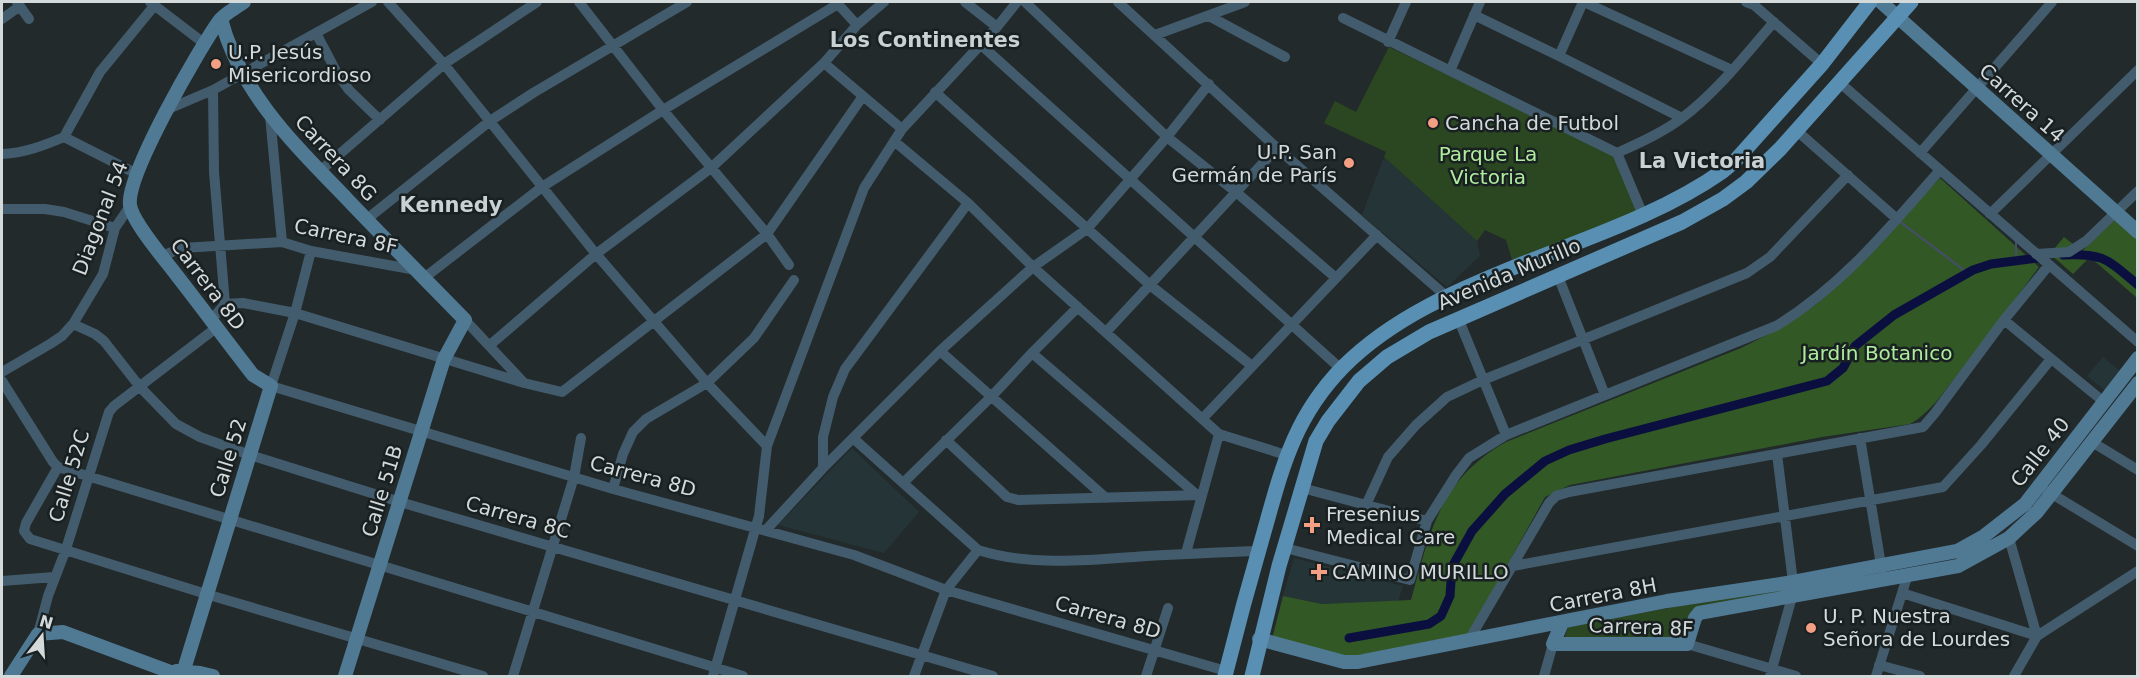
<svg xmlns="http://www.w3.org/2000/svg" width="2139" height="678" font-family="'DejaVu Sans',sans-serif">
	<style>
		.built { fill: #253537 }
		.green { fill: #2b4722 }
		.forest { fill: #325925 }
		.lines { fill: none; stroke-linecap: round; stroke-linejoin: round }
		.stream { stroke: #474c6e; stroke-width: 2 }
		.canal { stroke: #0a0f3f; stroke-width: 9 }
		.street { stroke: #435c6d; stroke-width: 10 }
		.secondary { stroke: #507994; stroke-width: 14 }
		.primary { stroke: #598fb2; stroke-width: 15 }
		.poi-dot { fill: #f39f84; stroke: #192021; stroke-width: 2 }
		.labels { text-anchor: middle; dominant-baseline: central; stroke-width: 5; stroke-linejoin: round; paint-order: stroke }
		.poi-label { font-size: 20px; fill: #d4d9da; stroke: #192021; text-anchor: start }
		.street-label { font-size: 20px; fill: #d4d9da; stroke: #192021 }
		.park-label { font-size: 20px; fill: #b0ec9e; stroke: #192021 }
		.neighbourhood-label { font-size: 21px; font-weight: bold; fill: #c8d2d4; stroke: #192021 }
	</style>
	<rect width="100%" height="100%" fill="#222a2b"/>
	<path class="built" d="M 1384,157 L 1477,241 L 1480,256 L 1447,287 L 1362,215 Z
		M 2103,357 L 2121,372 L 2106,391 L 2087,376 Z
		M 852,448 L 919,512 L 884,553 L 778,525 Z
		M 1294,558 L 1403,586 L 1398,601 L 1322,604 L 1283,596 Z"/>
	<path class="green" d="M 1389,47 L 1614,154 L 1639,215 L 1512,260 L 1506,240 L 1485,230 L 1477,241 L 1384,157 L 1386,152 L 1324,123 L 1335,101 L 1356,112 Z
		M 1789,585 L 1790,590 L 1699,611 L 1686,641 L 1564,641 L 1568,627 Z"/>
	<path class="forest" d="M 1940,178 L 2039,267 C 2012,303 1986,339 1958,374 C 1944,392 1930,413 1910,424 L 1822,437 L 1570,485 L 1545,497 L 1468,636 L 1348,657 L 1272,639 L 1283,596 L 1322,604 L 1411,600 C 1430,532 1439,480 1506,442 L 1741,348 L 1775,331 L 1817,304 Z
		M 2116,219 L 2137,238 L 2137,298 L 2090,257 L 2073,274 L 2050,254 L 2064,237 L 2082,251 Z"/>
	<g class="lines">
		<path class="stream" d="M 1899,221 L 1968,273
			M 2016,242 L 2016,261"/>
		<path class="canal" d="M 2063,255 C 2104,253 2107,259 2138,285
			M 1349,638 L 1429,624 L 1441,616 L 1450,596 L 1452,567 L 1472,531 L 1505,494 L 1545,461 L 1569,450 L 1605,439 L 1827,381 L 1843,368 L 1855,346 L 1894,315 L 1915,303 L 1973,270 L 1991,264 L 2046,257"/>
		<path class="street" d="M 17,2 L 29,19
			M 150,2 L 205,44
			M 388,2 L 444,64 L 596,254 L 707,383 L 767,446
			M 579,2 L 663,110 L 767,234 L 789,265
			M 836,2 L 857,25
			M 965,2 L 997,27
			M 1025,2 L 1167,137 L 1236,192 L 1336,278
			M 1118,2 L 1277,148 L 1446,296
			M 1584,2 L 1732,70
			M 1746,2 L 1754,5 L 1822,64
			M 1474,15 L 1559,56 L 1682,118
			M 1209,16 L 1285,57
			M 1343,18 L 1617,153 L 1643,215
			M 2,19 L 20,6
			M 316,33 L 337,73 L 349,90 L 380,120
			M 1155,35 L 1245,2
			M 1388,42 L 1406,2
			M 980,44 L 1341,369
			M 1559,56 L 1583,2
			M 824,63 L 902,129
			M 1450,71 L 1480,2
			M 1839,82 L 2138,342
			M 935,92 L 1150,285 L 1252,366
			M 166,110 L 213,90 L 372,2
			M 270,116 L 282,242
			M 1796,130 L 1897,219
			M 64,137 L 100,72 L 154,6
			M 64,137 L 137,174
			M 894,141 L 968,203 L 1033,267 L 1219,434 L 1286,455
			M 1617,153 C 1639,143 1662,133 1682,118 C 1717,92 1745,55 1774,22
			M 1920,153 L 2052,2
			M 2,154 C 24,153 43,146 64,137
			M 320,171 L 444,64 L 537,2
			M 2,209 L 45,209 L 64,212 L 115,228
			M 1990,214 L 2138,70
			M 367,219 L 490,121 L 533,93 L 687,2
			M 311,251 L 295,313 L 271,386 L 613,489 L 854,555 L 946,590 L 1226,671
			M 2036,254 L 2069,252 L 2086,241 L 2138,191
			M 162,256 L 182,248 L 282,242 L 311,251 L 416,270
			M 1558,276 L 1605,395
			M 424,278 L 542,187 L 663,110 L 838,4
			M 225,304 L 243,303 L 295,313 L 524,383 L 562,392 L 767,234 L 863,96
			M 1458,318 L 1506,435
			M 211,320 L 225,304 L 214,172 L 213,90
			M 465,320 L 524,383
			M 2004,320 L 2104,402
			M 73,324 L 95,334 L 104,341 L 140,387 L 176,424 L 200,437 L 250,455 L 400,502 L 993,676
			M 1107,331 L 1277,148
			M 490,345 L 596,254 L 711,168 L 824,63 L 857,25 L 884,2
			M 940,351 L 1106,498
			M 1032,353 L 1197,495
			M 2,372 L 50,344 L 62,336 L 73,324 L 103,274 L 115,228 L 130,206
			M 2,381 L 53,462 L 58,467 L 743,676
			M 1203,418 L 1377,235
			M 1860,438 L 1882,571
			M 854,439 L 978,550 C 1032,567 1091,560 1147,556 C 1184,554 1221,552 1258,551
			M 946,440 L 1007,497 L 1018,500 L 1202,495
			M 2092,442 L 2138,470
			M 58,467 L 26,523 L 24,531 L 30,539 L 206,594 L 483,676
			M 823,468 L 823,437 L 833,397 L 845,369 L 968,203
			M 903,483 L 992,396 L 1032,353 L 1078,307
			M 1302,488 L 1427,521
			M 613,489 L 623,454 L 633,432 L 646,419 L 707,383 L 754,338 L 794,280
			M 2047,491 L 2138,546
			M 1366,505 L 1388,457 L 1416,425 L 1447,397 L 1483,380 L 1747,273 L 1770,257 L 1848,175
			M 766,530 L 823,468 L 940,351 L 1033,267 L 1087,229 L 1167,137 L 1209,84
			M 2009,538 L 2037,636
			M 1285,548 L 1410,580 L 1427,521 L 1456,475 L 1469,458 L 1506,435 L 1776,326 C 1841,287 1890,227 1940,170
			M 1186,553 L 1219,434
			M 1513,566 L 1943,487 L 1981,445 L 2051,359
			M 2,581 L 54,577
			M 1902,593 L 2037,636
			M 38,634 L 48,596 L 66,549 L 109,412 L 114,406 L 216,328
			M 1469,640 L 1549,503 L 1556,496 L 1569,492 L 1923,427 L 1935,413 L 2004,320 L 2049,265
			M 1687,644 L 1796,676
			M 1879,665 L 1920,676
			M 513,676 L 574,477 L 581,438
			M 713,676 L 759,516 L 767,446 L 864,188 L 902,129 L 997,27 L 1017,2
			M 914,676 L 946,590 L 978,550
			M 1146,676 L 1168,608
			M 1544,676 L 1553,644
			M 1770,676 L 1792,597 L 1793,582 L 1777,454
			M 1876,676 L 1908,574
			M 2014,676 L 2037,636 L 2138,571"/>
		<path class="secondary" d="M 1881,2 L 2138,232
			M 221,19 C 240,93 296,146 347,199 C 386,240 426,280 465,320 L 444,359 L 345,676
			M 1562,623 L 1553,644 L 1687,644 L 1695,618 L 1699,613 L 1958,566 L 2009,538 L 2037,512 L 2138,383
			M 1259,639 L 1344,662 L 1358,662 L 1667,601 L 1793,582 L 1957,551 L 1984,536 L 2025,504 L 2138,358
			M 176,671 L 200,673 L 213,676
			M 11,676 L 38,634 L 63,632 L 168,671 L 178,676
			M 182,676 L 271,386 L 253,375 C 228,343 203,309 178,277 C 167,262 132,222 130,205 C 126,175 199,49 219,21 C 225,13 236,8 244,2"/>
		<path class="primary" d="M 1225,676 C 1237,628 1250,580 1264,532 C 1282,468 1294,417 1343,367 C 1393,317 1458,290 1522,264 C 1590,237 1663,213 1723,171 L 1735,161 L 1822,64 L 1870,2
			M 1252,676 L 1279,566 L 1316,441 L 1328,421 L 1359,381 L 1387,357 L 1429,332 L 1682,222 L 1723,199 L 1746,182 L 1780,149 L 1911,2"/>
	</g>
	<g class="poi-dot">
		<circle cx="216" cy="64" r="6"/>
		<circle cx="1433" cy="123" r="6"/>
		<circle cx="1349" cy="163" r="6"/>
		<path d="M1309 516h6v6h6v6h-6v6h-6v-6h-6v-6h6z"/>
		<path d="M1316 563h6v6h6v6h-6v6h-6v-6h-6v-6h6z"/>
		<circle cx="1811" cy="628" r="6"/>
	</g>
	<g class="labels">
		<g class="poi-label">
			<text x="228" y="52">U.P. Jesús<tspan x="228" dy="23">Misericordioso</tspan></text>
			<text x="1445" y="123">Cancha de Futbol</text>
			<text x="1337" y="152" text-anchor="end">U.P. San<tspan x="1337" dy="23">Germán de París</tspan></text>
			<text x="1326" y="514">Fresenius<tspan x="1326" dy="23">Medical Care</tspan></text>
			<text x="1332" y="572">CAMINO MURILLO</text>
			<text x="1823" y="616">U. P. Nuestra<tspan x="1823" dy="23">Señora de Lourdes</tspan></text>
		</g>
		<g class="street-label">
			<text transform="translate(2022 103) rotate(42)">Carrera 14</text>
			<text transform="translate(336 158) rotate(47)">Carrera 8G</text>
			<text transform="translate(100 218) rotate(-69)">Diagonal 54</text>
			<text transform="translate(346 236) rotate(12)">Carrera 8F</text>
			<text transform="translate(1509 274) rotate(-23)">Avenida Murillo</text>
			<text transform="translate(208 284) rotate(53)">Carrera 8D</text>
			<text transform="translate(2040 452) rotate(-52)">Calle 40</text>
			<text transform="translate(228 458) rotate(-73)">Calle 52</text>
			<text transform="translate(69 476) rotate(-73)">Calle 52C</text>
			<text transform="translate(643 476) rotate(15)">Carrera 8D</text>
			<text transform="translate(382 491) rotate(-73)">Calle 51B</text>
			<text transform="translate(518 517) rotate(16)">Carrera 8C</text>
			<text transform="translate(1603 595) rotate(-11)">Carrera 8H</text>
			<text transform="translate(1108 617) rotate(16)">Carrera 8D</text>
			<text transform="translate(1641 627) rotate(2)">Carrera 8F</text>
		</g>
		<g class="park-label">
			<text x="1488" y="154">Parque La<tspan x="1488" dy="23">Victoria</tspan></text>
			<text x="1877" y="353">Jardín Botanico</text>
		</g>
		<g class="neighbourhood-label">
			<text x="925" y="40">Los Continentes</text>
			<text x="1702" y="161">La Victoria</text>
			<text x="451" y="205">Kennedy</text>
		</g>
	</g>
	<rect width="2139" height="678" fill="none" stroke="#d4d9da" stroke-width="6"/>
	<g transform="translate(42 636) rotate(17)" stroke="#192021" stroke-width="4.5" paint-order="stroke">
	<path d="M0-4.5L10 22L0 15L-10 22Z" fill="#d4d9da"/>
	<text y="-9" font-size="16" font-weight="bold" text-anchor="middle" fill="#d4d9da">N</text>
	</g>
</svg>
